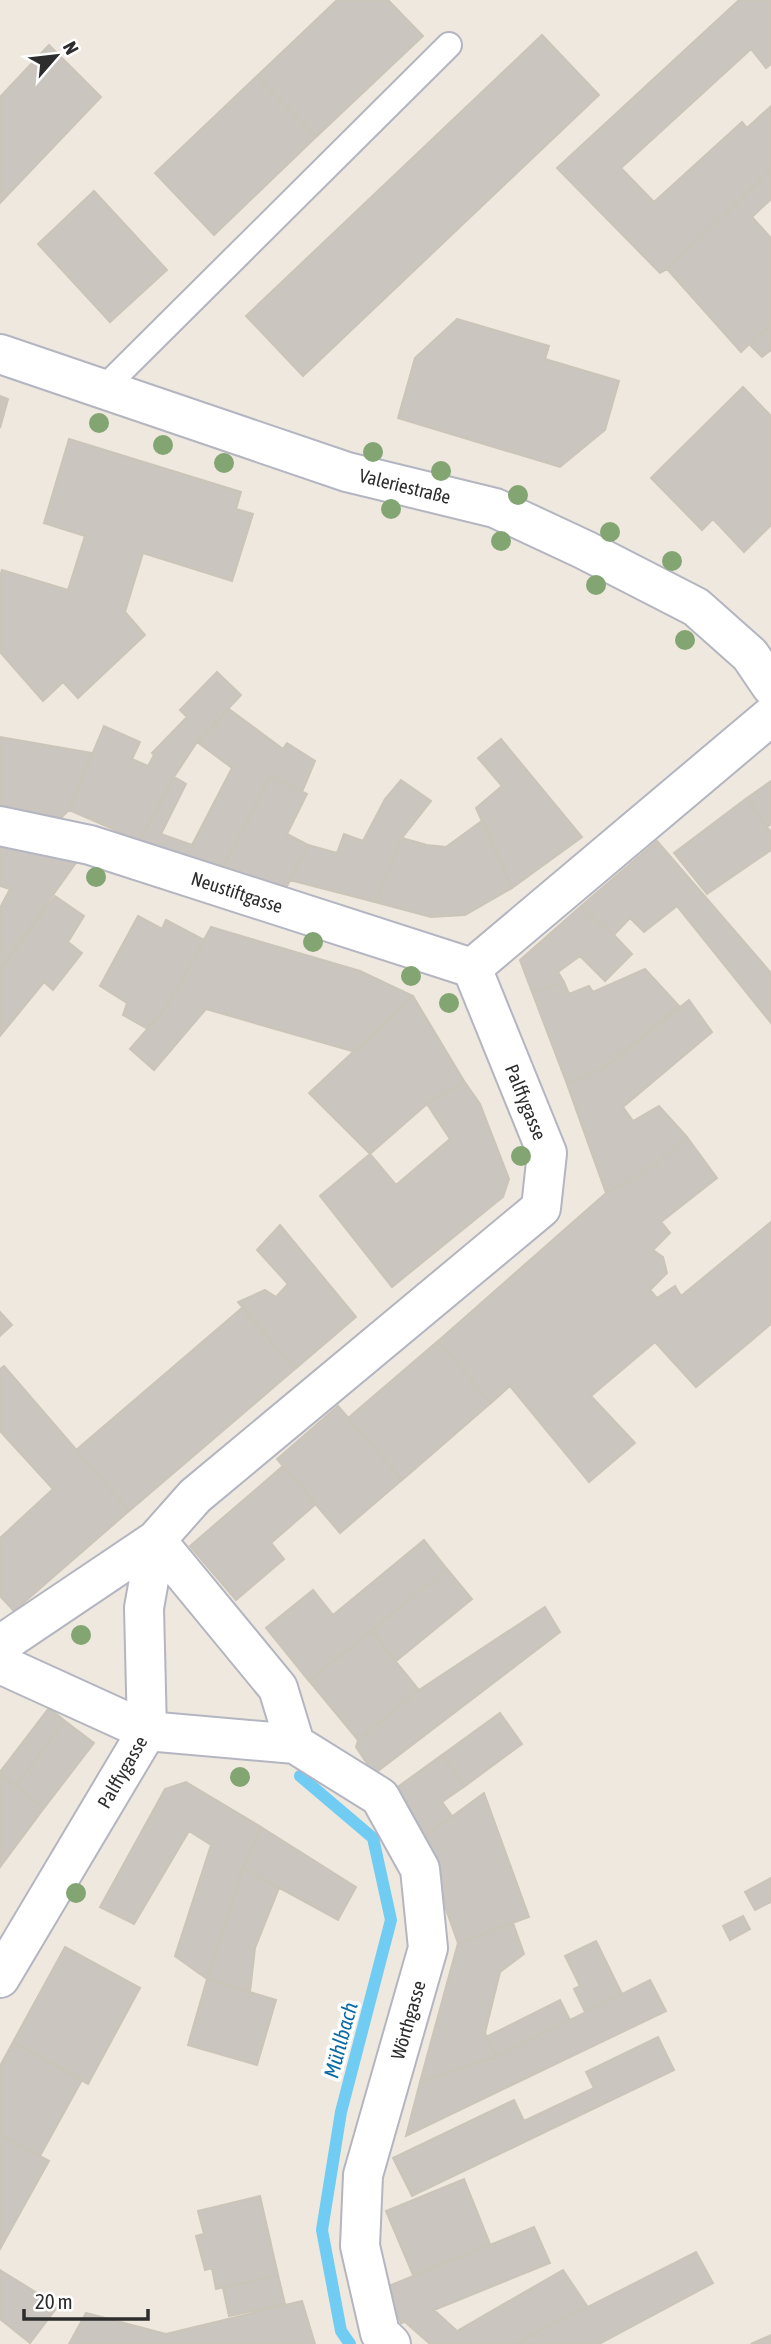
<svg xmlns="http://www.w3.org/2000/svg" width="771" height="2344" font-family="'Asap Condensed',sans-serif">
	<style>
		.lines { fill: none; stroke-linecap: round; stroke-linejoin: round }
		.stream { stroke: #70ccf2; stroke-width: 12 }
		.building { fill: #cac5be; stroke: #cac5b8; stroke-width: 2 }
		.service-casing { stroke: #b3b5c1; stroke-width: 28 }
		.minor-casing { stroke: #b3b5c1; stroke-width: 42 }
		.service { stroke: #fff; stroke-width: 24 }
		.minor { stroke: #fff; stroke-width: 38 }
		.tree { fill: #82a572 }
		.labels { text-anchor: middle; dominant-baseline: central; stroke-width: 7; stroke-linejoin: round; paint-order: stroke }
		.street-label { font-size: 19px; fill: #2d2d2d; stroke: #fff }
		.water-label { font-size: 21px; font-style: italic; fill: #0a6ba4; stroke: #fff }
	</style>
	<rect width="100%" height="100%" fill="#efe8df"/>
	<g class="lines">
		<path class="stream" d="M 300,1776 L 373,1838 L 391,1920 L 341,2112 L 322,2230 L 341,2331 L 350,2344"/>
	</g>
	<path class="building" d="M 337,0 L 388,0 L 423,36 L 316,137 L 257,76 Z
		M 739,0 L 771,0 L 771,64 L 766,68 L 751,49 L 621,168 L 654,202 L 742,122 L 747,128 L 771,106 L 771,170 L 667,269 L 660,273 L 557,168 Z
		M 542,35 L 599,95 L 303,376 L 246,316 Z
		M 49,45 L 101,97 L 0,203 L 0,97 Z
		M 257,76 L 316,137 L 214,235 L 155,173 Z
		M 771,170 L 771,199 L 752,217 L 771,238 L 771,323 L 741,352 L 667,269 Z
		M 94,191 L 167,270 L 110,322 L 38,244 Z
		M 457,319 L 549,346 L 545,359 L 619,381 L 605,430 L 560,467 L 398,418 L 415,358 Z
		M 771,323 L 771,350 L 762,357 L 750,345 Z
		M 743,387 L 771,416 L 771,525 L 744,552 L 713,519 L 702,530 L 651,478 Z
		M 0,396 L 8,399 L 0,428 Z
		M 69,439 L 241,492 L 236,509 L 253,514 L 232,581 L 143,553 L 125,612 L 145,635 L 78,698 L 63,682 L 43,701 L 0,652 L 0,576 L 2,570 L 68,590 L 85,536 L 44,523 Z
		M 217,672 L 241,695 L 197,742 L 174,777 L 140,841 L 69,810 L 104,726 L 140,742 L 132,759 L 148,766 L 154,755 L 152,753 L 187,717 L 180,710 Z
		M 229,709 L 283,749 L 287,743 L 315,761 L 302,792 L 270,776 L 224,866 L 140,841 L 174,777 L 186,784 L 161,834 L 192,845 L 232,768 L 197,742 Z
		M 0,737 L 92,753 L 69,810 L 59,820 L 0,809 Z
		M 501,739 L 582,837 L 512,888 L 476,808 L 502,786 L 478,758 Z
		M 270,776 L 307,794 L 287,834 L 308,845 L 282,896 L 224,866 Z
		M 401,780 L 431,801 L 402,838 L 375,902 L 290,880 L 308,845 L 337,853 L 344,834 L 363,841 L 385,799 Z
		M 771,781 L 771,824 L 767,827 L 747,798 Z
		M 747,798 L 771,832 L 771,850 L 707,894 L 674,853 Z
		M 483,820 L 512,888 L 465,915 L 431,917 L 375,902 L 402,838 L 427,845 L 446,847 Z
		M 657,841 L 771,973 L 771,1023 L 677,906 L 644,932 L 630,918 L 614,935 L 580,907 Z
		M 0,846 L 78,860 L 0,969 L 0,908 L 10,889 L 0,886 Z
		M 55,896 L 84,916 L 68,942 L 82,953 L 53,990 L 44,982 L 0,1036 L 0,969 Z
		M 580,907 L 614,935 L 632,954 L 605,981 L 580,956 L 558,972 L 564,982 L 532,992 L 520,960 Z
		M 138,916 L 162,929 L 166,920 L 204,940 L 169,1004 L 146,1028 L 123,1015 L 127,1003 L 100,986 Z
		M 211,927 L 360,971 L 413,996 L 355,1052 L 206,1009 L 154,1070 L 130,1049 L 169,1004 Z
		M 645,969 L 679,1006 L 604,1068 L 567,1084 L 532,992 L 564,982 L 569,994 L 589,986 L 593,992 Z
		M 413,996 L 464,1081 L 427,1104 L 370,1154 L 309,1093 Z
		M 689,1000 L 712,1032 L 623,1107 L 633,1121 L 659,1106 L 687,1137 L 652,1167 L 606,1193 L 567,1084 L 604,1068 Z
		M 464,1081 L 480,1104 L 509,1179 L 503,1197 L 392,1287 L 320,1196 L 370,1154 L 396,1185 L 450,1139 L 427,1104 Z
		M 687,1137 L 717,1178 L 661,1222 L 670,1233 L 653,1250 L 663,1257 L 667,1273 L 650,1290 L 657,1298 L 675,1286 L 681,1296 L 771,1222 L 771,1324 L 696,1387 L 655,1342 L 591,1396 L 635,1443 L 589,1482 L 510,1386 L 491,1403 L 438,1341 L 606,1193 L 652,1167 Z
		M 280,1225 L 356,1317 L 295,1369 L 238,1302 L 265,1290 L 276,1297 L 288,1284 L 257,1250 Z
		M 242,1308 L 295,1369 L 129,1511 L 76,1450 Z
		M 0,1312 L 12,1325 L 0,1336 Z
		M 438,1341 L 491,1403 L 402,1480 L 348,1418 Z
		M 4,1366 L 129,1511 L 14,1611 L 0,1596 L 0,1538 L 53,1489 L 0,1431 L 0,1369 Z
		M 338,1406 L 402,1480 L 340,1533 L 277,1459 Z
		M 283,1466 L 316,1504 L 271,1543 L 284,1559 L 236,1600 L 190,1546 Z
		M 424,1540 L 447,1569 L 309,1681 L 266,1628 L 313,1590 L 333,1615 Z
		M 447,1569 L 472,1599 L 396,1661 L 371,1631 Z
		M 545,1607 L 560,1632 L 374,1774 L 356,1747 L 358,1740 L 419,1690 Z
		M 371,1631 L 419,1690 L 358,1740 L 309,1681 Z
		M 49,1708 L 65,1721 L 16,1786 L 0,1772 Z
		M 500,1713 L 522,1744 L 465,1786 L 442,1755 Z
		M 65,1721 L 94,1743 L 44,1808 L 16,1786 Z
		M 442,1755 L 465,1786 L 442,1802 L 452,1816 L 421,1839 L 388,1794 Z
		M 0,1774 L 44,1808 L 0,1867 Z
		M 186,1782 L 261,1827 L 243,1868 L 207,1979 L 175,1956 L 211,1845 L 189,1831 L 134,1924 L 100,1907 L 165,1789 Z
		M 484,1793 L 529,1917 L 458,1943 L 421,1839 Z
		M 261,1827 L 356,1887 L 338,1920 L 243,1868 Z
		M 243,1868 L 279,1888 L 255,1948 L 250,1992 L 207,1979 Z
		M 771,1878 L 771,1902 L 755,1910 L 745,1892 Z
		M 743,1916 L 750,1929 L 730,1940 L 723,1926 Z
		M 513,1923 L 524,1954 L 500,1972 L 485,2033 L 496,2057 L 420,2082 L 458,1943 Z
		M 596,1941 L 622,1994 L 585,2012 L 574,1989 L 580,1986 L 565,1956 Z
		M 65,1947 L 140,1988 L 88,2084 L 13,2042 Z
		M 207,1979 L 276,2000 L 257,2065 L 188,2045 Z
		M 650,1980 L 666,2011 L 406,2136 L 420,2082 L 496,2057 Z
		M 560,2000 L 570,2020 L 496,2057 L 486,2037 Z
		M 658,2037 L 674,2070 L 412,2196 L 393,2158 L 514,2100 L 524,2121 L 594,2088 L 586,2072 Z
		M 13,2042 L 82,2080 L 40,2156 L 0,2134 L 0,2066 Z
		M 0,2134 L 49,2161 L 0,2249 Z
		M 464,2179 L 490,2244 L 413,2275 L 386,2211 Z
		M 260,2196 L 278,2275 L 216,2289 L 212,2268 L 205,2270 L 196,2236 L 204,2234 L 198,2211 Z
		M 534,2227 L 550,2263 L 434,2310 L 457,2331 L 563,2270 L 587,2306 L 515,2344 L 430,2344 L 405,2322 L 401,2323 L 386,2287 Z
		M 696,2252 L 713,2283 L 599,2344 L 515,2344 Z
		M 0,2270 L 58,2306 L 30,2343 L 0,2319 Z
		M 278,2275 L 285,2304 L 229,2316 L 223,2288 Z
		M 302,2301 L 315,2344 L 69,2344 L 86,2313 L 166,2334 Z
		M 771,2335 L 771,2344 L 751,2344 Z"/>
	<g class="lines">
		<g class="service-casing">
			<path id="service" d="M 103,389 L 449,45"/>
		</g>
		<g class="minor-casing">
			<path id="minor" d="M 0,354 L 347,472 L 495,508 L 585,550 L 696,607 L 750,655 L 771,686
				M 0,826 L 90,845 L 472,968
				M 0,1645 L 156,1540 L 278,1688 L 295,1744
				M 0,1664 L 147,1731 L 295,1744 L 380,1797 L 420,1869 L 428,1948 L 363,2175 L 360,2246 L 380,2333 L 391,2344
				M 0,1978 L 147,1731 L 144,1608 L 156,1540 L 195,1496 L 541,1208 L 547,1153 L 472,968 L 771,716"/>
		</g>
		<use href="#service" class="service"/>
		<use href="#minor" class="minor"/>
	</g>
	<g class="tree">
		<circle cx="99" cy="423" r="10"/>
		<circle cx="163" cy="445" r="10"/>
		<circle cx="373" cy="452" r="10"/>
		<circle cx="224" cy="463" r="10"/>
		<circle cx="441" cy="471" r="10"/>
		<circle cx="518" cy="495" r="10"/>
		<circle cx="391" cy="509" r="10"/>
		<circle cx="610" cy="532" r="10"/>
		<circle cx="501" cy="541" r="10"/>
		<circle cx="672" cy="561" r="10"/>
		<circle cx="596" cy="585" r="10"/>
		<circle cx="685" cy="640" r="10"/>
		<circle cx="96" cy="877" r="10"/>
		<circle cx="313" cy="942" r="10"/>
		<circle cx="411" cy="976" r="10"/>
		<circle cx="449" cy="1003" r="10"/>
		<circle cx="521" cy="1156" r="10"/>
		<circle cx="81" cy="1635" r="10"/>
		<circle cx="240" cy="1777" r="10"/>
		<circle cx="76" cy="1893" r="10"/>
	</g>
	<g class="labels">
		<g class="street-label">
			<text transform="translate(405 486) rotate(14)">Valeriestraße</text>
			<text transform="translate(237 892) rotate(18)">Neustiftgasse</text>
			<text transform="translate(526 1102) rotate(68)">Palffygasse</text>
			<text transform="translate(122 1772) rotate(-60)">Palffygasse</text>
			<text transform="translate(408 2020) rotate(-74)">Wörthgasse</text>
		</g>
		<g class="water-label">
			<text transform="translate(340 2040) rotate(-75)">Mühlbach</text>
		</g>
	</g>
	<g transform="translate(56 56) rotate(62)" stroke="#ffffff" stroke-width="5" paint-order="stroke">
	<path d="M0-5L12 26L0 18L-12 26Z" fill="#2d2d2d"/>
	<text y="-10" font-size="19" font-weight="bold" text-anchor="middle" fill="#2d2d2d">N</text>
	</g>
	<path d="M24 2309v10h124v-10" fill="none" stroke="#2d2d2d" stroke-width="3.5"/>
	<text x="35" y="2309" font-size="21" fill="#2d2d2d" stroke="#ffffff" stroke-width="5" paint-order="stroke">20 m</text>
</svg>
